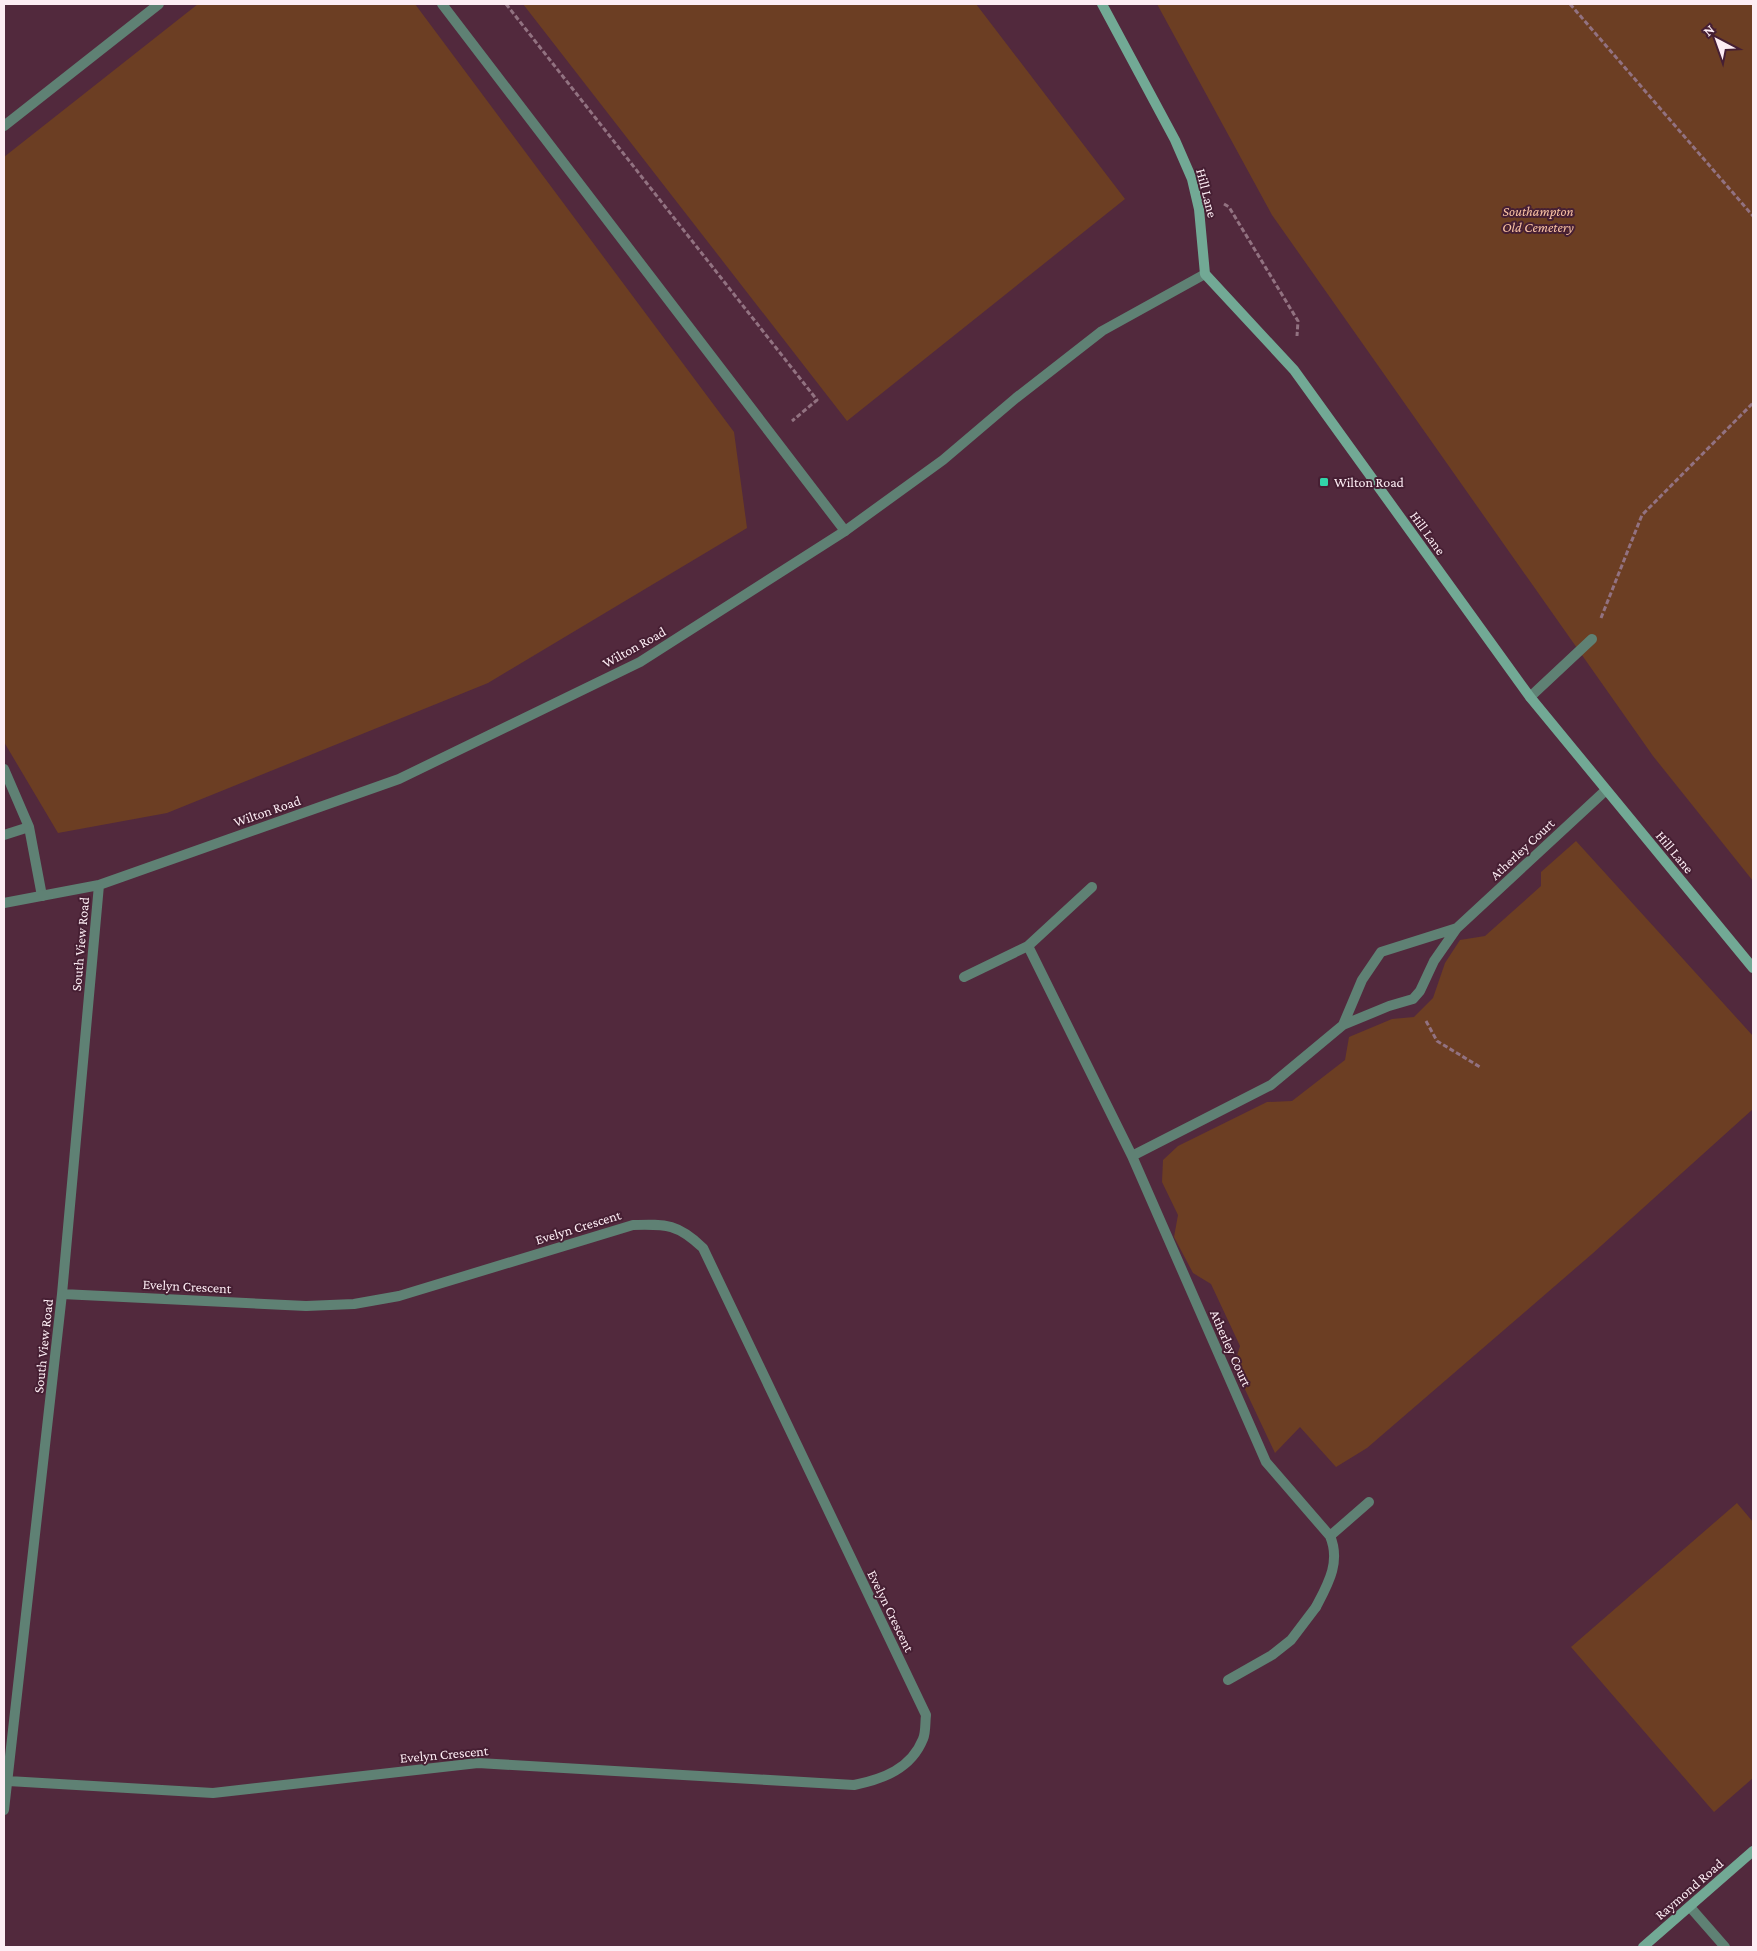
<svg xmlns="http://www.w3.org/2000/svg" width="1757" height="1951" font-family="'Crimson Pro',serif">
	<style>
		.green { fill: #6c3e23 }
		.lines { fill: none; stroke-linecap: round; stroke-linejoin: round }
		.path { stroke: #927281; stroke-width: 3; stroke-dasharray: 5 2.5; stroke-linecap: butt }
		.lane { stroke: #5f8174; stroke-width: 10 }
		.street { stroke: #5f8174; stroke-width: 10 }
		.secondary { stroke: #72a995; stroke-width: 10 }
		.poi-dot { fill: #32d4a9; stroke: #461f33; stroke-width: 2 }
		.labels { text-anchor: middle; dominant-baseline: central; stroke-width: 4; stroke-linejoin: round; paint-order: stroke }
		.street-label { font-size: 14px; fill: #fdedf4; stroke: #461f33 }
		.park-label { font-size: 14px; font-style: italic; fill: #f9c2a4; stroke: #461f33 }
		.poi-label { font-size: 14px; fill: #fdedf4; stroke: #461f33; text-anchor: start }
	</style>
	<rect width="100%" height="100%" fill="#52293d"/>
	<path class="green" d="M 198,4 L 415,4 L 734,432 L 747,528 L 488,683 L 167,813 L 58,833 L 4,742 L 4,157 Z
		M 523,4 L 976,4 L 1125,199 L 847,421 Z
		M 1157,4 L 1753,4 L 1753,881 L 1653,756 L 1272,215 Z
		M 1576,841 L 1753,1036 L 1753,1109 L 1592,1254 L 1367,1448 L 1336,1467 L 1300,1427 L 1275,1453 L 1234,1366 L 1240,1346 L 1211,1284 L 1193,1273 L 1174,1237 L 1178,1215 L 1162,1182 L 1163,1160 L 1178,1146 L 1267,1102 L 1292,1101 L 1345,1060 L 1349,1037 L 1392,1019 L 1414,1017 L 1433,998 L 1445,963 L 1460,940 L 1485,936 L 1541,886 L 1541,872 Z
		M 1737,1503 L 1753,1522 L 1753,1778 L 1714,1812 L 1571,1647 Z"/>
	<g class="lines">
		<path class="path" d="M 506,4 L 817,400 L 792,421
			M 1570,4 L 1753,216
			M 1224,204 L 1229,207 L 1298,321 L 1297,336
			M 1601,618 L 1642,515 L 1753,403
			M 1426,1021 L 1437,1041 L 1480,1067"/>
		<path class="lane" d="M 442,4 L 845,531
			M 4,126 L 159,4
			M 1530,697 L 1592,639
			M 4,769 L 29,827 L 4,835
			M 29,827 L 42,896
			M 1228,1680 L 1272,1655 L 1291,1640 L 1316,1607"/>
		<path class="street" d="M 4,903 L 99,885 L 399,779 L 640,662 L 845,531 L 943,460 L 1016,398 L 1102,331 L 1205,274
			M 1028,946 L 1132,1156 L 1266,1462 L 1330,1536 C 1341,1562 1328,1584 1316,1607
			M 964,977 L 1028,946 L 1092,887
			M 1343,1025 L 1362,980 L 1381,952 L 1457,928
			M 1132,1156 L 1271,1085 L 1343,1025 L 1389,1006 L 1413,999 L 1420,991 L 1434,961 L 1457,928 L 1606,790
			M 1330,1536 L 1369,1502
			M 8,1781 L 213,1793 L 478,1763 L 854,1785 C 883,1779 911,1769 923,1739 C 926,1732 925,1722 926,1715 L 703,1248 C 678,1224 667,1224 633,1225 L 399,1296 L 354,1304 L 306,1306 L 62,1294
			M 4,1810 L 62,1294 L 99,885
			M 1690,1907 L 1725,1947"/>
		<path class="secondary" d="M 1102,4 L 1175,140 L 1192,179 L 1199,209 L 1205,274 L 1294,370 L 1530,697 L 1753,968
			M 1643,1947 L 1753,1851"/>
	</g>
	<rect class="poi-dot" x="1319" y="477" width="10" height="10" rx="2.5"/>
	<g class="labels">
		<g class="street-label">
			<text transform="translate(1207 193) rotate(76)">Hill Lane</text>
			<text transform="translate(1428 533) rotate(54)">Hill Lane</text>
			<text transform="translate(634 647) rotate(-29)">Wilton Road</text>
			<text transform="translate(267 811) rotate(-19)">Wilton Road</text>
			<text transform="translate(1522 849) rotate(-43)">Atherley Court</text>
			<text transform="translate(1675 852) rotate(50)">Hill Lane</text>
			<text transform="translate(80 944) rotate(-85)">South View Road</text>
			<text transform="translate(578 1227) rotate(-17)">Evelyn Crescent</text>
			<text transform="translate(187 1286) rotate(3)">Evelyn Crescent</text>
			<text transform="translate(43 1346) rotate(-84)">South View Road</text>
			<text transform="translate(1231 1348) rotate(66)">Atherley Court</text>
			<text transform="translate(891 1611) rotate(64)">Evelyn Crescent</text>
			<text transform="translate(444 1754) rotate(-5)">Evelyn Crescent</text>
			<text transform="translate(1689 1889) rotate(-41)">Raymond Road</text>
		</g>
		<g class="park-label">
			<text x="1538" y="211">Southampton<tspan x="1538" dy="16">Old Cemetery</tspan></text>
		</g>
		<g class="poi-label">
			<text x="1334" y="482">Wilton Road</text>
		</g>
	</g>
	<rect width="1757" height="1951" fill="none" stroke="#fdedf4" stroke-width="10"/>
	<g transform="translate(1717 40) rotate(319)" stroke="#461f33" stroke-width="4" paint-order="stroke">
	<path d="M0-4L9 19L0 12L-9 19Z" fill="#fdedf4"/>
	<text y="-8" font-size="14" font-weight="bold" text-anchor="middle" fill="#fdedf4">N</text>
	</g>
</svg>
